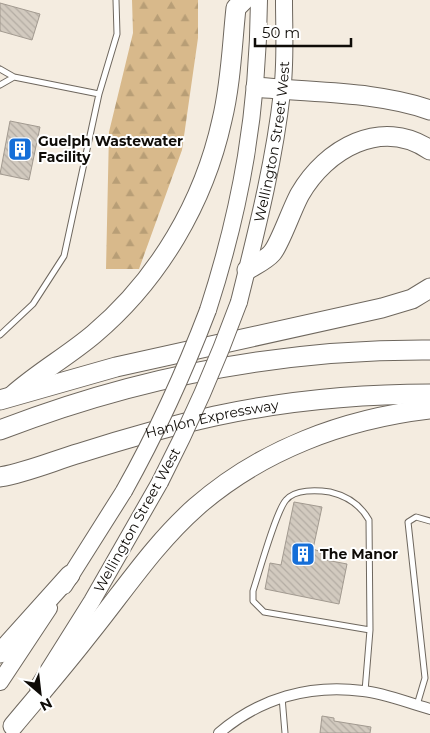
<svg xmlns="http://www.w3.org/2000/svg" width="430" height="733" font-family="Montserrat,sans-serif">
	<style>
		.forest { fill: url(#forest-firs) }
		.building { fill: url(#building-back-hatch); stroke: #a29a90 }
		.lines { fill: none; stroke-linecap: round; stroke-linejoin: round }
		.lane-casing { stroke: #6e675e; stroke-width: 7 }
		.street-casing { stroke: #6e675e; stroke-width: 12 }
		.primary-casing { stroke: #6e675e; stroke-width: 18 }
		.highway-casing { stroke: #6e675e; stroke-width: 21 }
		.lane { stroke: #fff; stroke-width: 5 }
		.street { stroke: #fff; stroke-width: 10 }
		.primary { stroke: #fff; stroke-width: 16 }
		.highway { stroke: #fff; stroke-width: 19 }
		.primary-bridge-casing { stroke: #6e675e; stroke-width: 18; stroke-linecap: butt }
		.primary-bridge { stroke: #fff; stroke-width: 16 }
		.labels { text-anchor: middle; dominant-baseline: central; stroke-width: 4; stroke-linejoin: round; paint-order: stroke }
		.poi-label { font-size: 14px; font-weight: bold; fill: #0f0c08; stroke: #fff; text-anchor: start }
		.street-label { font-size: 14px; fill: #0f0c08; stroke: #fff }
	</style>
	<defs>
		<pattern id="forest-firs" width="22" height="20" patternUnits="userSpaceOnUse" patternTransform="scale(1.25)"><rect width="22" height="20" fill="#d8b98b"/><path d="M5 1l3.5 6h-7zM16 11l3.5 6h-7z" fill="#b89e76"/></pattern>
		<pattern id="building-back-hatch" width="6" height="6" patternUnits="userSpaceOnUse" patternTransform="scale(1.25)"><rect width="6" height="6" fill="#d2cabf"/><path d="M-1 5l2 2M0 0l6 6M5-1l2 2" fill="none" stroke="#b3aca3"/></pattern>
	</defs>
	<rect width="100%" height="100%" fill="#f4ece0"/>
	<path class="forest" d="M 132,0 L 198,0 L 198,38 L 182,150 L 139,269 L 106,269 L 109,132 L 133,33 Z"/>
	<path class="building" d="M 0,3 L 40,14 L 32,40 L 0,31 Z
		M 10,121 L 40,127 L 29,180 L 0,174 Z
		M 294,502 L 322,507 L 313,549 L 327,554 L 326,560 L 347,564 L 339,604 L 265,589 L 270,563 L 281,565 Z
		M 322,716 L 334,718 L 334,721 L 371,727 L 370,733 L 320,733 Z"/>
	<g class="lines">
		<g class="lane-casing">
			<path id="lane" d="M 0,69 L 14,77 L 99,94
				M 0,85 L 14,77
				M 0,335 L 33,304 L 64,256 L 99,94 L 117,34 L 116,0
				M 365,691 L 370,630 L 369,520 C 360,504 347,496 330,492 C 317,490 295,489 286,500 C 276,511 259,573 253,591 L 253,601 L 264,612 L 370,630
				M 282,697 L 285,733
				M 417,705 L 425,678 L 408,522 L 416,517 L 430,521"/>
		</g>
		<g class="street-casing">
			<path id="street" d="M 219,733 C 260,698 310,684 363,691 C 385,693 408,703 430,709"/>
		</g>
		<g class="primary-casing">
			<g id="primary">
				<path id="s1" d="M 239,302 C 256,233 274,164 282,92 C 286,62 284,30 284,0"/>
				<path d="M 208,310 C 242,205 258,110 259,0"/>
				<path d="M 64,586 L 124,491"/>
				<path d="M 0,682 L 49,608"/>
				<path d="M 38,687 L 92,601 L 160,482"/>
			</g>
		</g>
		<g class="highway-casing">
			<g id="highway">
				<path d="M 256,87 C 312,93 377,91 430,110"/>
				<path d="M 247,270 C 255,265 266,260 272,253 C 280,244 292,208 300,194 C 326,149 381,117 430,150"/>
				<path d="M 13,395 C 39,372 68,356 94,334 C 159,279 204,202 222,120 C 231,83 232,45 236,8 L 244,0"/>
				<path d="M 0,400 L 116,367 L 382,308 L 412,299 L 430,288"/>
				<path d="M 0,430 C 137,377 283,349 430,350"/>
				<path id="s2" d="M 0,477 C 28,472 53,461 80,453 C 124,439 170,426 215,416 C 285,401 359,394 430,394"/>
				<path d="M 0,653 L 70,575"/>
				<path d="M 13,726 C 38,696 64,666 88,635 C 123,592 154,544 196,507 C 261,450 344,419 430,409"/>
			</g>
		</g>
		<use href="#lane" class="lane"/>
		<use href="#street" class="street"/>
		<use href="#primary" class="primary"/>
		<use href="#highway" class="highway"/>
		<g class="primary-bridge-casing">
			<path id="primary-bridge" d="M 160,482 C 190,424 216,365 239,302
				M 124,491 C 157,432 184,373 208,310"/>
		</g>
		<use href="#primary-bridge" class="primary-bridge"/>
	</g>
	<defs>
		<g id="building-square" transform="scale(1.25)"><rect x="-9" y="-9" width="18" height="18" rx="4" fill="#156ed8" stroke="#fff"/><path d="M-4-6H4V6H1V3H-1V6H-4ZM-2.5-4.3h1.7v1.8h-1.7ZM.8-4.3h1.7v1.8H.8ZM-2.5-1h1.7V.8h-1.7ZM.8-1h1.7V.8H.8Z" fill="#fff"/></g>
	</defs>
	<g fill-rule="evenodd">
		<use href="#building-square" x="20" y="149"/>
		<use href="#building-square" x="303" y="554"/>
	</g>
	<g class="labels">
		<g class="poi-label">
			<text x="38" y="141">Guelph Wastewater<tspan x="38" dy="16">Facility</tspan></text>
			<text x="320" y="554">The Manor</text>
		</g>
		<g class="street-label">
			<text stroke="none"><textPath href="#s1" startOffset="164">Wellington Street West</textPath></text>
			<text stroke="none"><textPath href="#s2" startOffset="220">Hanlon Expressway</textPath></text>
			<text transform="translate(137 520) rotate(-61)">Wellington Street West</text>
		</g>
	</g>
	<g transform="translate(40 693) rotate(152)" stroke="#ffffff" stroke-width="4" paint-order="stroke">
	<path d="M0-4L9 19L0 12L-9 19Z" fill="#0f0c08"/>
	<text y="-8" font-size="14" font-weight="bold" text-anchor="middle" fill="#0f0c08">N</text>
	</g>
	<path d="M255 38v8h96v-8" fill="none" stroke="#0f0c08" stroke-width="2.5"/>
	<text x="262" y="38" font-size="15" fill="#0f0c08" stroke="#ffffff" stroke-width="4" paint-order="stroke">50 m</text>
</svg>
